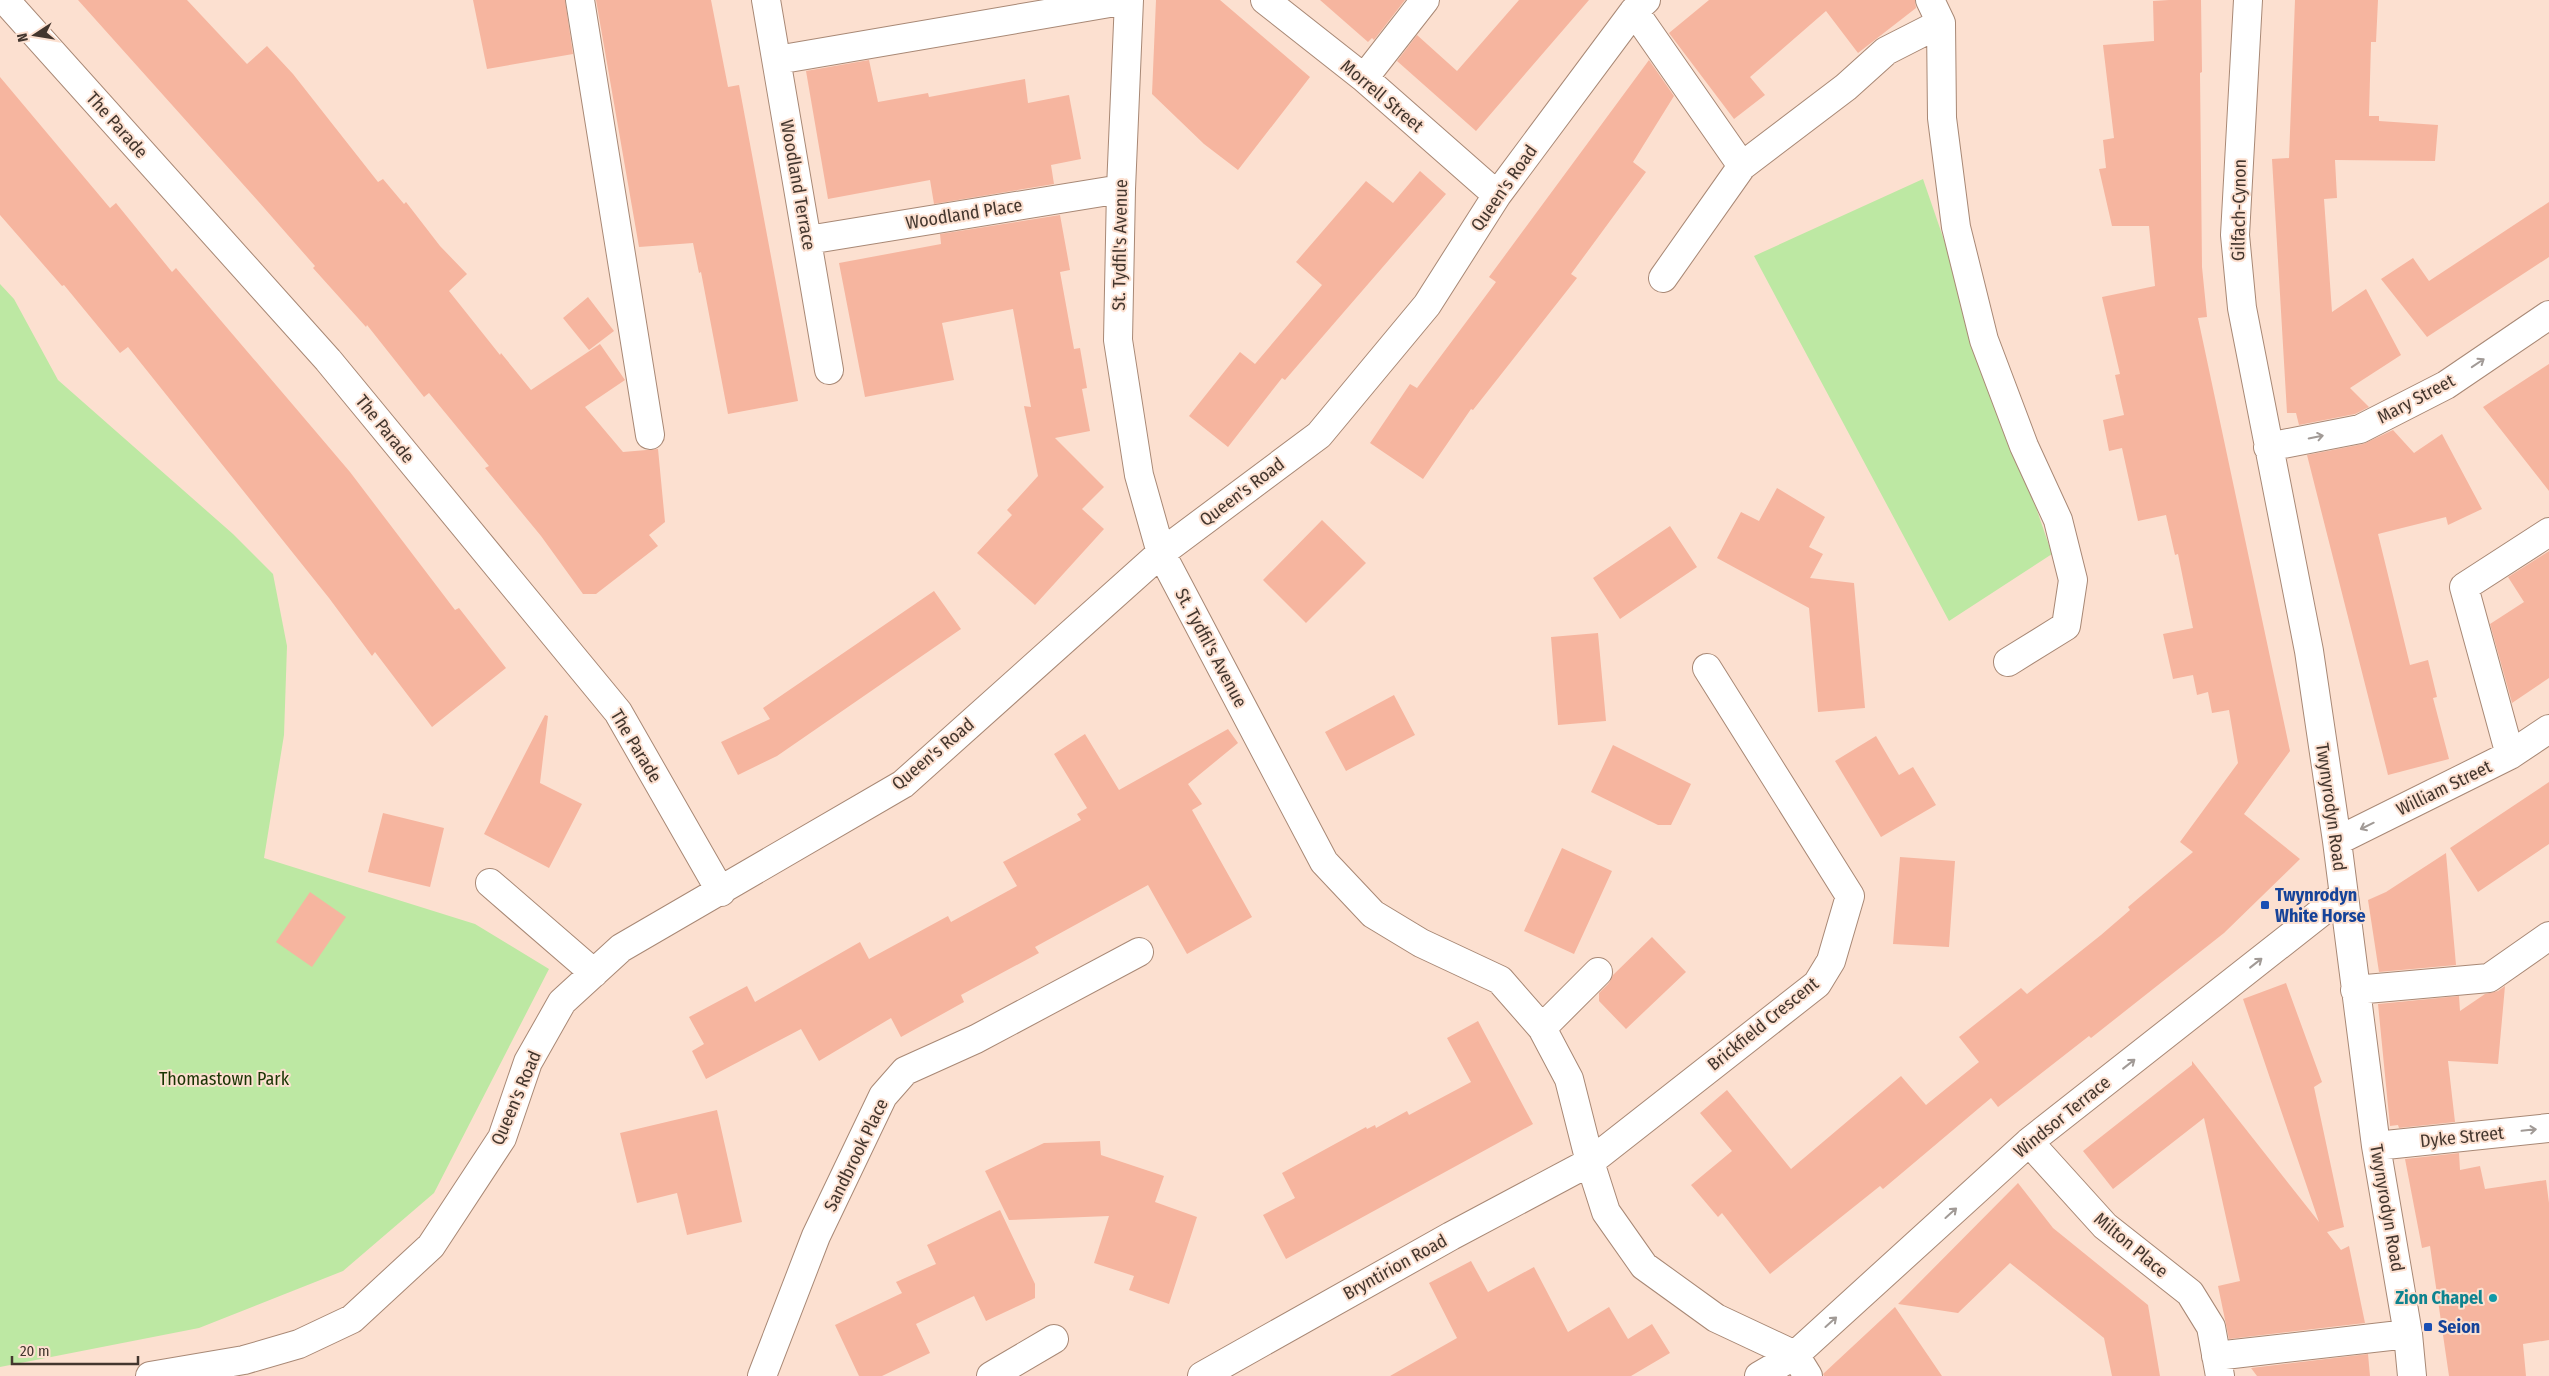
<svg xmlns="http://www.w3.org/2000/svg" width="2549" height="1376" font-family="'Fira Sans Condensed',sans-serif">
	<style>
		.green { fill: #bde8a3 }
		.building { fill: #f6b59f }
		.lines { fill: none; stroke-linecap: round; stroke-linejoin: round }
		.minor-casing { stroke: #a88875; stroke-width: 30 }
		.minor { stroke: #fff; stroke-width: 28 }
		.oneway { stroke: #a19a96 }
		.transit-dot { fill: #1a4fb4; stroke: #fce0d0; stroke-width: 2 }
		.culture-dot { fill: #0f9aa8; stroke: #fce0d0; stroke-width: 2 }
		.labels { text-anchor: middle; dominant-baseline: central; stroke-width: 4; stroke-linejoin: round; paint-order: stroke }
		.street-label { font-size: 18px; fill: #43362e; stroke: #fce0d0 }
		.transit-label { font-size: 18px; font-weight: bold; fill: #164399; stroke: #fce0d0; text-anchor: start }
		.park-label { font-size: 18px; fill: #193403; stroke: #fce0d0 }
		.culture-label { font-size: 18px; font-weight: bold; fill: #0d838f; stroke: #fce0d0; text-anchor: end }
	</style>
	<rect width="100%" height="100%" fill="#fce0d0"/>
	<path class="green" d="M 1923,179 L 2052,554 L 1949,621 L 1754,256 Z
		M 0,284 L 14,299 L 58,380 L 233,534 L 273,574 L 287,646 L 284,735 L 264,858 L 475,924 L 549,969 L 434,1193 L 343,1271 L 199,1328 L 0,1367 Z"/>
	<path class="building" d="M 78,0 L 187,0 L 247,64 L 267,46 L 293,74 L 378,182 L 383,179 L 404,204 L 406,202 L 440,246 L 467,274 L 449,291 L 500,355 L 501,353 L 531,390 L 600,344 L 625,380 L 585,407 L 623,452 L 658,449 L 665,522 L 649,535 L 658,546 L 596,594 L 583,594 L 541,536 L 485,468 L 489,466 L 429,393 L 424,397 L 367,325 L 366,327 L 313,268 L 315,266 L 258,201 Z
		M 473,0 L 565,0 L 573,54 L 487,69 Z
		M 596,0 L 711,0 L 728,87 L 739,85 L 798,401 L 728,414 L 701,272 L 699,273 L 693,243 L 639,247 Z
		M 1156,0 L 1220,0 L 1310,77 L 1238,170 L 1204,144 L 1152,94 Z
		M 1320,0 L 1405,0 L 1374,40 L 1372,38 L 1368,42 Z
		M 1519,0 L 1589,0 L 1476,131 L 1397,61 L 1417,35 L 1457,71 Z
		M 1709,0 L 1915,0 L 1916,8 L 1858,53 L 1826,11 L 1750,77 L 1765,95 L 1734,119 L 1669,33 Z
		M 2169,0 L 2201,0 L 2202,72 L 2200,73 L 2202,267 L 2207,317 L 2198,318 L 2290,751 L 2244,814 L 2300,859 L 2224,933 L 2091,1038 L 2089,1036 L 1998,1107 L 1991,1098 L 1883,1189 L 1880,1186 L 1770,1274 L 1722,1213 L 1718,1217 L 1691,1185 L 1732,1151 L 1700,1113 L 1727,1090 L 1791,1169 L 1901,1076 L 1926,1105 L 1979,1062 L 1959,1037 L 2021,988 L 2027,994 L 2101,935 L 2130,910 L 2128,907 L 2193,852 L 2180,842 L 2238,763 L 2229,710 L 2212,713 L 2208,692 L 2197,695 L 2193,675 L 2173,679 L 2163,634 L 2193,628 L 2178,554 L 2175,555 L 2166,515 L 2138,521 L 2122,448 L 2109,451 L 2103,420 L 2124,415 L 2115,375 L 2120,374 L 2102,297 L 2155,286 L 2149,226 L 2112,226 L 2099,169 L 2106,168 L 2103,140 L 2114,138 L 2103,45 L 2154,41 L 2153,1 Z
		M 2295,0 L 2378,0 L 2376,42 L 2371,42 L 2369,116 L 2379,116 L 2379,121 L 2438,125 L 2435,161 L 2335,160 L 2337,198 L 2324,199 L 2332,312 L 2366,289 L 2401,355 L 2350,388 L 2369,407 L 2355,414 L 2299,425 L 2296,413 L 2287,413 L 2272,159 L 2289,158 Z
		M 869,60 L 878,102 L 928,93 L 929,97 L 1025,79 L 1028,103 L 1069,95 L 1081,159 L 1051,165 L 1054,184 L 934,204 L 930,180 L 828,199 L 806,71 Z
		M 1649,60 L 1674,96 L 1633,162 L 1646,172 L 1571,274 L 1577,278 L 1473,410 L 1471,409 L 1423,479 L 1370,443 L 1410,384 L 1417,388 L 1496,282 L 1489,277 Z
		M 0,77 L 110,208 L 116,203 L 172,272 L 176,268 L 299,412 L 350,472 L 455,610 L 459,608 L 506,668 L 432,727 L 375,652 L 372,656 L 329,598 L 128,347 L 120,353 L 64,285 L 62,286 L 0,215 Z
		M 1420,171 L 1446,194 L 1285,380 L 1282,378 L 1228,447 L 1189,416 L 1240,352 L 1255,364 L 1322,285 L 1296,262 L 1366,181 L 1393,203 Z
		M 2549,202 L 2549,257 L 2427,337 L 2381,279 L 2413,258 L 2429,281 Z
		M 1060,215 L 1070,270 L 1060,272 L 1074,349 L 1080,348 L 1087,388 L 1082,389 L 1090,431 L 1055,438 L 1104,487 L 1082,509 L 1104,529 L 1035,605 L 977,553 L 1012,515 L 1007,510 L 1038,476 L 1024,406 L 1031,407 L 1013,309 L 942,323 L 954,380 L 865,397 L 839,263 L 941,244 L 940,234 Z
		M 588,297 L 614,331 L 589,350 L 563,318 Z
		M 2549,364 L 2549,491 L 2483,407 Z
		M 2393,430 L 2414,453 L 2442,434 L 2482,509 L 2448,525 L 2446,517 L 2378,534 L 2410,665 L 2428,660 L 2437,697 L 2433,698 L 2449,759 L 2388,775 L 2307,455 L 2363,444 Z
		M 1777,488 L 1825,517 L 1809,547 L 1823,554 L 1810,578 L 1854,583 L 1865,708 L 1818,712 L 1809,608 L 1717,558 L 1741,512 L 1759,521 Z
		M 1322,520 L 1366,563 L 1306,623 L 1263,580 Z
		M 1670,526 L 1697,567 L 1620,619 L 1593,578 Z
		M 2549,551 L 2549,678 L 2512,703 L 2490,624 L 2524,602 L 2508,577 Z
		M 934,591 L 961,629 L 777,756 L 738,775 L 721,742 L 770,719 L 763,708 Z
		M 1598,633 L 1606,721 L 1558,725 L 1551,637 Z
		M 1394,695 L 1415,735 L 1346,771 L 1325,732 Z
		M 545,715 L 548,716 L 540,783 L 582,804 L 549,868 L 484,834 Z
		M 1228,729 L 1238,743 L 1188,784 L 1202,804 L 1192,810 L 1252,917 L 1187,954 L 1148,885 L 1035,947 L 1039,953 L 961,995 L 964,1002 L 901,1037 L 891,1018 L 819,1061 L 801,1029 L 706,1079 L 692,1051 L 704,1044 L 689,1017 L 747,986 L 755,1002 L 860,942 L 869,959 L 948,916 L 951,922 L 1017,886 L 1003,862 L 1081,820 L 1077,814 L 1087,808 L 1054,754 L 1085,734 L 1119,790 Z
		M 1876,736 L 1899,775 L 1913,767 L 1936,805 L 1881,837 L 1835,761 Z
		M 1613,745 L 1691,784 L 1671,825 L 1658,825 L 1591,792 Z
		M 2549,782 L 2549,844 L 2478,892 L 2450,848 Z
		M 383,813 L 444,828 L 430,887 L 368,872 Z
		M 1562,848 L 1612,871 L 1574,954 L 1524,931 Z
		M 2446,853 L 2456,965 L 2379,972 L 2368,900 L 2386,892 Z
		M 1900,857 L 1955,861 L 1949,947 L 1893,944 Z
		M 310,892 L 346,917 L 312,967 L 276,942 Z
		M 1652,937 L 1686,972 L 1626,1029 L 1599,1001 L 1599,993 L 1609,983 L 1613,975 Z
		M 2286,983 L 2322,1082 L 2314,1087 L 2344,1227 L 2327,1232 L 2341,1250 L 2349,1246 L 2365,1323 L 2229,1339 L 2218,1286 L 2240,1281 L 2204,1118 L 2113,1189 L 2083,1151 L 2192,1065 L 2192,1061 L 2319,1222 L 2243,999 Z
		M 2505,986 L 2498,1064 L 2448,1061 L 2455,1122 L 2399,1128 L 2398,1125 L 2390,1126 L 2378,1004 L 2459,996 L 2460,1011 L 2485,994 L 2498,991 Z
		M 1478,1021 L 1533,1124 L 1286,1259 L 1263,1215 L 1295,1198 L 1282,1173 L 1366,1127 L 1367,1129 L 1375,1125 L 1376,1128 L 1407,1111 L 1409,1115 L 1471,1082 L 1447,1038 Z
		M 717,1110 L 742,1222 L 687,1235 L 677,1193 L 637,1203 L 620,1133 Z
		M 1100,1141 L 1101,1155 L 1164,1176 L 1155,1202 L 1197,1217 L 1169,1304 L 1129,1290 L 1134,1276 L 1094,1263 L 1109,1216 L 1009,1220 L 985,1171 L 1044,1143 Z
		M 2459,1153 L 2460,1170 L 2480,1166 L 2485,1189 L 2546,1180 L 2549,1203 L 2549,1340 L 2523,1344 L 2526,1376 L 2449,1376 L 2430,1246 L 2422,1248 L 2405,1159 Z
		M 2018,1183 L 2053,1228 L 2148,1305 L 2160,1376 L 2112,1376 L 2104,1338 L 2010,1263 L 1958,1313 L 1898,1304 Z
		M 1000,1210 L 1035,1284 L 1035,1298 L 986,1321 L 974,1296 L 916,1324 L 930,1353 L 882,1376 L 859,1376 L 835,1325 L 902,1293 L 896,1282 L 936,1264 L 927,1245 Z
		M 1471,1261 L 1488,1292 L 1534,1267 L 1568,1332 L 1609,1307 L 1628,1339 L 1652,1324 L 1670,1353 L 1631,1376 L 1390,1376 L 1457,1338 L 1429,1283 Z
		M 1895,1307 L 1942,1376 L 1824,1376 L 1823,1374 Z
		M 2368,1354 L 2370,1376 L 2257,1376 L 2251,1368 Z"/>
	<g class="lines">
		<g class="minor-casing">
			<path id="minor" d="M 5,0 L 328,360 L 618,712 L 721,892
				M 580,0 L 650,435
				M 766,0 L 829,370
				M 1129,0 L 1121,189 L 1118,340 L 1139,475 L 1161,553 L 1324,862 L 1373,914 L 1421,943 L 1500,980 L 1542,1028 L 1569,1079 L 1590,1162 L 1606,1212 L 1644,1266 L 1716,1318 L 1795,1355
				M 1265,0 L 1364,78 L 1497,195
				M 1930,0 L 1941,23 L 1942,118 L 1956,227 L 1984,340 L 2024,446 L 2058,520 L 2073,580 L 2066,626 L 2008,662
				M 2248,0 L 2235,235 L 2242,308 L 2309,651 L 2337,841 L 2376,1146 L 2408,1334 L 2412,1376
				M 1634,11 L 1742,166 L 1663,278
				M 777,60 L 1127,0
				M 1364,78 L 1425,0
				M 1742,166 L 1846,87 L 1886,51 L 1941,23
				M 808,240 L 1121,189
				M 2268,447 L 2360,429 L 2446,385 L 2549,315
				M 2510,755 L 2464,587 L 2549,532
				M 2337,841 L 2510,755 L 2549,729
				M 490,883 L 594,973
				M 2355,990 L 2489,978 L 2549,936
				M 1542,1028 L 1598,972
				M 2029,1142 L 2105,1226 L 2190,1293 L 2211,1327 L 2220,1376
				M 2376,1146 L 2549,1128
				M 1795,1355 L 1808,1376
				M 2216,1356 L 2408,1334
				M 150,1376 L 244,1360 L 299,1344 L 352,1319 L 431,1246 L 502,1138 L 528,1062 L 562,1002 L 621,948 L 903,784 L 1161,553 L 1319,435 L 1427,305 L 1497,195 L 1634,11 L 1646,0
				M 762,1376 L 816,1236 L 883,1096 L 905,1071 L 976,1039 L 1139,952
				M 991,1376 L 1054,1339
				M 1202,1376 L 1451,1236 L 1590,1162 L 1817,984 L 1831,961 L 1850,896 L 1707,668
				M 1759,1376 L 1795,1355 L 2029,1142 L 2343,895"/>
		</g>
		<use href="#minor" class="minor"/>
	</g>
	<defs><path id="oneway-shaft" d="M-6 0H5M1.5-3L5.5 0L1.5 3" fill="none" stroke-width="1.6" stroke-linecap="round" stroke-linejoin="round" transform="scale(1.25)"/></defs>
	<g class="oneway">
		<use href="#oneway-shaft" transform="translate(2478 363) rotate(-34)"/>
		<use href="#oneway-shaft" transform="translate(2316 437) rotate(-11)"/>
		<use href="#oneway-shaft" transform="translate(2367 826) rotate(154)"/>
		<use href="#oneway-shaft" transform="translate(2256 963) rotate(-38)"/>
		<use href="#oneway-shaft" transform="translate(2129 1064) rotate(-38)"/>
		<use href="#oneway-shaft" transform="translate(2529 1130) rotate(-6)"/>
		<use href="#oneway-shaft" transform="translate(1951 1213) rotate(-42)"/>
		<use href="#oneway-shaft" transform="translate(1831 1322) rotate(-42)"/>
	</g>
	<g class="transit-dot">
		<rect x="2260" y="900" width="10" height="10" rx="2.5"/>
		<rect x="2423" y="1322" width="10" height="10" rx="2.5"/>
	</g>
	<circle class="culture-dot" cx="2493" cy="1298" r="5"/>
	<g class="labels">
		<g class="street-label">
			<text transform="translate(1382 96) rotate(40)">Morrell Street</text>
			<text transform="translate(117 125) rotate(48)">The Parade</text>
			<text transform="translate(798 185) rotate(80)">Woodland Terrace</text>
			<text transform="translate(1504 188) rotate(-55)">Queen's Road</text>
			<text transform="translate(2239 210) rotate(-89)">Gilfach-Cynon</text>
			<text transform="translate(964 214) rotate(-9)">Woodland Place</text>
			<text transform="translate(1120 245) rotate(-89)">St. Tydfil's Avenue</text>
			<text transform="translate(2416 399) rotate(-28)">Mary Street</text>
			<text transform="translate(385 429) rotate(51)">The Parade</text>
			<text transform="translate(1242 492) rotate(-37)">Queen's Road</text>
			<text transform="translate(1211 648) rotate(62)">St. Tydfil's Avenue</text>
			<text transform="translate(636 746) rotate(59)">The Parade</text>
			<text transform="translate(933 754) rotate(-40)">Queen's Road</text>
			<text transform="translate(2444 788) rotate(-26)">William Street</text>
			<text transform="translate(2331 807) rotate(82)">Twynyrodyn Road</text>
			<text transform="translate(1763 1024) rotate(-39)">Brickfield Crescent</text>
			<text transform="translate(516 1098) rotate(-67)">Queen's Road</text>
			<text transform="translate(2062 1117) rotate(-39)">Windsor Terrace</text>
			<text transform="translate(2462 1137) rotate(-6)">Dyke Street</text>
			<text transform="translate(856 1155) rotate(-64)">Sandbrook Place</text>
			<text transform="translate(2387 1208) rotate(80)">Twynyrodyn Road</text>
			<text transform="translate(2131 1245) rotate(40)">Milton Place</text>
			<text transform="translate(1395 1267) rotate(-29)">Bryntirion Road</text>
		</g>
		<g class="transit-label">
			<text x="2275" y="895">Twynrodyn<tspan x="2275" dy="21">White Horse</tspan></text>
			<text x="2438" y="1327">Seion</text>
		</g>
		<g class="park-label">
			<text x="224" y="1079">Thomastown Park</text>
		</g>
		<g class="culture-label">
			<text x="2483" y="1298">Zion Chapel</text>
		</g>
	</g>
	<g transform="translate(35 35) rotate(258)" stroke="#fce0d0" stroke-width="4" paint-order="stroke">
	<path d="M0-4L9 19L0 12L-9 19Z" fill="#43362e"/>
	<text y="-8" font-size="14" font-weight="bold" text-anchor="middle" fill="#43362e">N</text>
	</g>
	<path d="M12 1356v8h126v-8" fill="none" stroke="#43362e" stroke-width="2.5"/>
	<text x="20" y="1356" font-size="15" fill="#43362e" stroke="#fce0d0" stroke-width="4" paint-order="stroke">20 m</text>
</svg>
